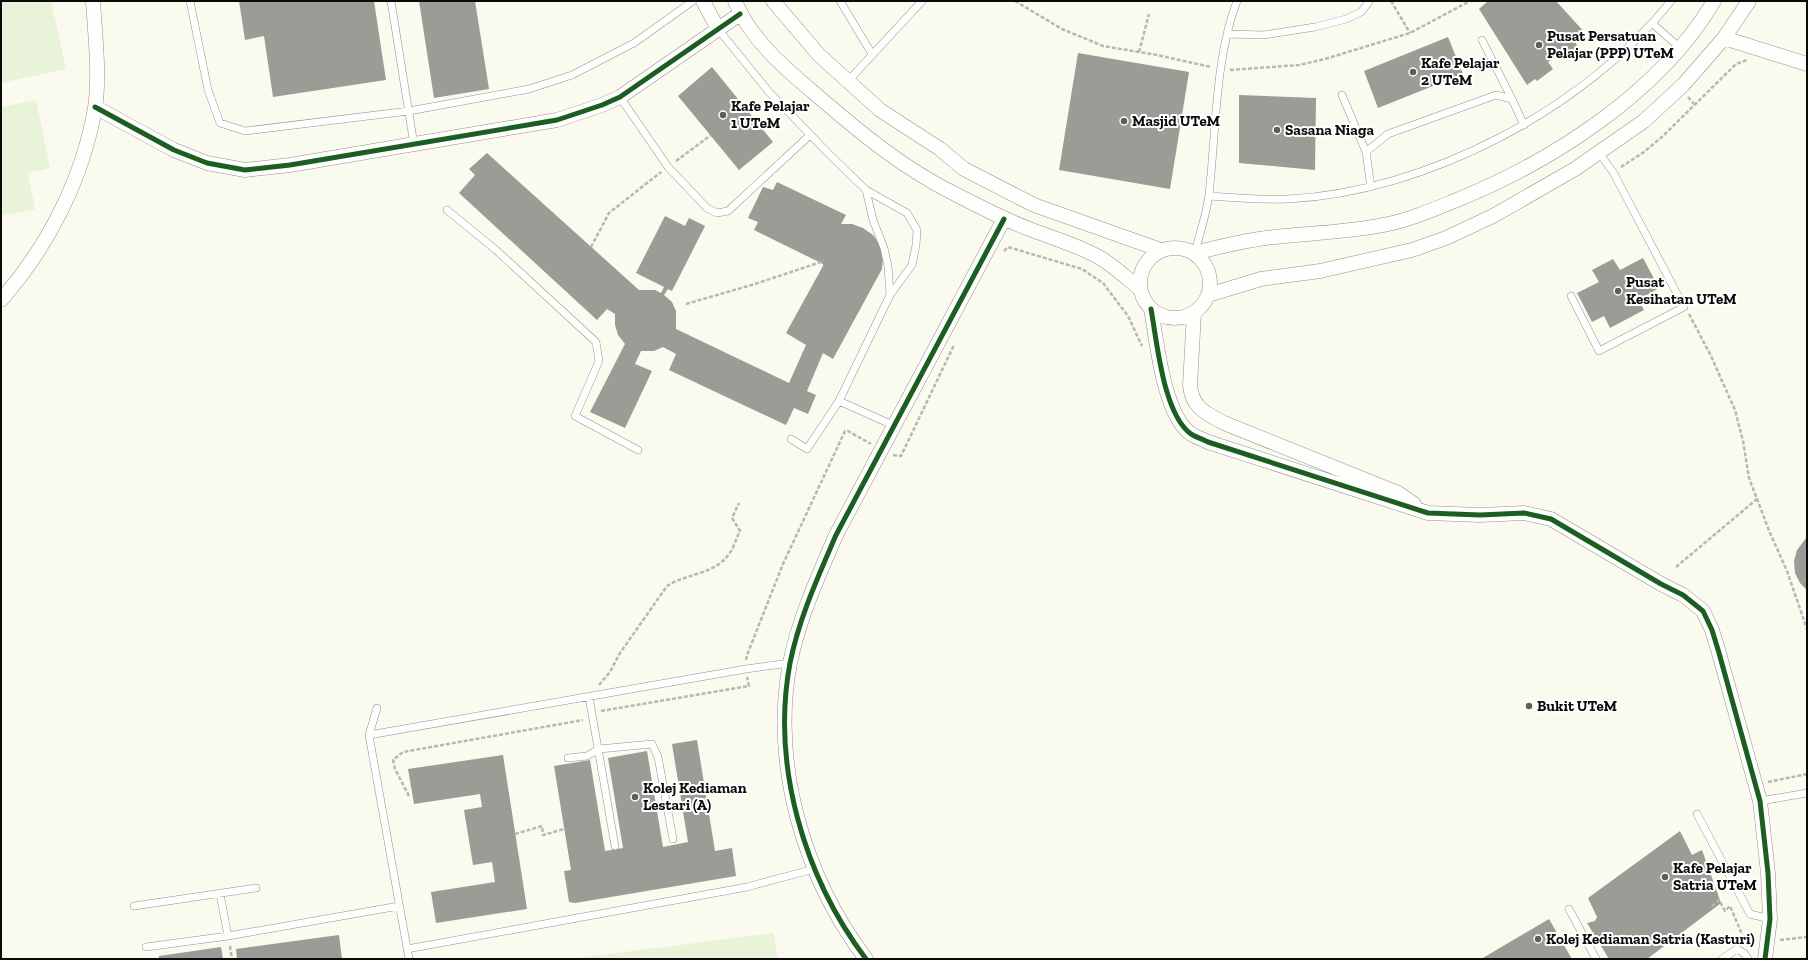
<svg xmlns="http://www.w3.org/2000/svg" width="1808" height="960" font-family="'Zilla Slab',serif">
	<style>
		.pitch { fill: #e8f3d9 }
		.building { fill: #9c9b95 }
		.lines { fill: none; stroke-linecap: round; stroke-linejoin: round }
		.lane-casing { stroke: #93938d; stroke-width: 8 }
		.street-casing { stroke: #93938d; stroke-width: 15 }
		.path { stroke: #b7b7b5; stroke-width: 2.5; stroke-dasharray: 4 2; stroke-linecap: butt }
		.lane { stroke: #fefefc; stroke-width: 7 }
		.street { stroke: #fefefc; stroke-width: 14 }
		.cycleway-casing { stroke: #fff; stroke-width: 8 }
		.cycleway { stroke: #1b5e20; stroke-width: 5 }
		.poi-dot { fill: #5f5f5a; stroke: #fff; stroke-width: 1.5 }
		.labels { text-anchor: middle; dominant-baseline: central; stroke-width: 4; stroke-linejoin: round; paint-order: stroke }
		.poi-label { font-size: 15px; font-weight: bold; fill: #0b0b0b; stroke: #fff; text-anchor: start }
	</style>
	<rect width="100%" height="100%" fill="#fafaee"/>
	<path class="pitch" d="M 1,1 L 51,1 L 66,69 L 1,83 Z
		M 36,100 L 50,168 L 28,173 L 35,209 L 1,216 L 1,107 Z
		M 774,933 L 778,959 L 570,959 Z"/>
	<path class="building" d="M 239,1 L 374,1 L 386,80 L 273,97 L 264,36 L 245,40 Z
		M 419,1 L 475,1 L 489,89 L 434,98 Z
		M 1488,1 L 1556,1 L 1586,34 L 1576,42 L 1577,48 L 1568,55 L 1563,49 L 1548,62 L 1553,69 L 1537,81 L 1535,79 L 1527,85 L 1479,9 Z
		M 1448,37 L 1463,74 L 1378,108 L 1364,71 Z
		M 1078,53 L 1189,72 L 1170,189 L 1059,170 Z
		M 712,67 L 773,142 L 739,170 L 678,96 Z
		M 1239,95 L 1316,98 L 1315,170 L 1239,163 Z
		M 487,153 L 639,290 L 655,290 L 661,293 L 664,287 L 636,273 L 665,216 L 685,226 L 689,218 L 705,226 L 672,291 L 668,289 L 664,295 L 672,302 L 676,311 L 676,329 L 789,383 L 806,345 L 786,333 L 823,266 L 823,264 L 754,230 L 758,222 L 748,218 L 763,187 L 773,190 L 777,182 L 846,215 L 841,224 L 852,224 L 863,228 L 873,235 L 880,245 L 883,257 L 882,269 L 833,359 L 823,353 L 807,391 L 816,395 L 808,414 L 794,408 L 786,425 L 669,370 L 676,354 L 663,347 L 654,351 L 641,351 L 635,364 L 652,371 L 625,428 L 590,412 L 625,344 L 618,335 L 615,325 L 615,314 L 607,309 L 597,320 L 459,193 L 475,175 L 469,169 Z
		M 1643,258 L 1659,288 L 1638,300 L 1644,310 L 1610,328 L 1604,316 L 1592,322 L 1577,293 L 1599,282 L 1592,270 L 1613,259 L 1620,270 Z
		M 1807,537 L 1807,590 L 1800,583 L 1795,573 L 1794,561 L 1797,550 Z
		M 697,740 L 715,851 L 732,848 L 736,876 L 575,903 L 569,902 L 564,871 L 571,870 L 554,766 L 590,760 L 605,851 L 623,848 L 608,758 L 647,751 L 663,847 L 688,842 L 672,744 Z
		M 503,755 L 527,909 L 436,923 L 431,892 L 495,882 L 492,862 L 473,865 L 464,810 L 482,807 L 480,794 L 414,804 L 408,769 Z
		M 1680,831 L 1692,855 L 1702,850 L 1721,903 L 1647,959 L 1609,959 L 1587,923 L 1595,921 L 1597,917 L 1588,898 Z
		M 1549,919 L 1572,959 L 1481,959 Z
		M 339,935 L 342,959 L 237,959 L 236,949 Z
		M 221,947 L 223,959 L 159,959 L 159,956 Z"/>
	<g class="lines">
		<g class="lane-casing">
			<path id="lane" d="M 190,1 L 208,90 L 220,123 L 245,131 L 409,111 L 529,89 L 572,75 L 634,43 L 693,1
				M 391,1 L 414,145
				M 840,1 L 872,54
				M 1653,24 L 1679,47
				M 718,29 L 769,92 L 828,153 L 866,190 L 907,213 L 917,230 L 916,245 L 912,265 L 890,295 L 839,401 L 807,449 L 791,439
				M 1228,34 L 1264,35 L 1315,27 L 1346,19 L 1361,12 L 1369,2
				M 1482,40 L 1512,99
				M 849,80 L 922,1
				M 1342,95 L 1366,152
				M 620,97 L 668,167 L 707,208 L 717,213 L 728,211 L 810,135
				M 1371,187 L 1366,152 L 1388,134 L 1496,95 L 1512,99 L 1524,125
				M 866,190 L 873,220 L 884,248 L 888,266 L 890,295
				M 1209,196 C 1235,198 1262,200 1288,199 C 1426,192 1585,109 1671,1
				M 447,210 L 496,250 L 596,342 L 599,361 L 575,416 L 638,450
				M 1195,253 C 1199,234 1207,214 1209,194 C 1216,133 1215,58 1237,1
				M 1571,296 L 1599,351 L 1684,307 L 1613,172 L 1599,153
				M 839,401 L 895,426
				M 589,697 L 615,846
				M 369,735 L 377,708
				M 568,758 L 587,756 L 599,749 L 652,744 L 658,757 L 673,839
				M 1760,801 L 1807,793
				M 1697,814 L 1750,914 L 1770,919
				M 220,894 L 228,936
				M 134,906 L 256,888
				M 1569,909 L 1596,959
				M 146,947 L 228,936 L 399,906
				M 407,949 L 747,887 L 814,869
				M 409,959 L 369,735 L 746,669 L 790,663
				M 1722,959 L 1737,949 L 1745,954 L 1748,959"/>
		</g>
		<g class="street-casing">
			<path id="street" d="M 703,1 L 718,29
				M 735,1 C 750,38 782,66 813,92 C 857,130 902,168 955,194 C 980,207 1005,220 1032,230 C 1055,239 1081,246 1102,259 C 1115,267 1128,279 1140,289
				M 773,1 L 819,55 L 880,110 L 940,149 L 964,169 L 1034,205 L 1161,250
				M 1724,38 L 1807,64
				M 95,107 L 174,150 L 207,163 L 245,170 L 290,165 L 557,120 L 602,105 L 620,97 L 740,14
				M1140 283a35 35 0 1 1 70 0a35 35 0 1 1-70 0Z
				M 1195,253 C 1218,247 1242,241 1266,238 C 1305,233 1344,233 1383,225 C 1406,221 1430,211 1452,202 C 1550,163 1660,93 1714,1
				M 1208,295 L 1261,279 L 1320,271 L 1412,250 L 1446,238 L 1493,216 L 1575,169 L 1644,121 L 1683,85 L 1704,61 L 1724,38 L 1749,1
				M 1,300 C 48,247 83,178 95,108 C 100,76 95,33 93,1
				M 1151,309 C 1157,341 1163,414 1191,434 C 1196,437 1202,439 1208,442 L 1428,513 L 1480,515 L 1524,513 L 1551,519 L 1661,584 L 1683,595 L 1703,611 L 1712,630 L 1719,653 L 1760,801 L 1768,873 L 1770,919 L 1765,959
				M 1194,313 L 1190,385 C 1192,408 1206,413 1224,423 L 1398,493 L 1414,504
				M 866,959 C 804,877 771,765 790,663 C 799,618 818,577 836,535 L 1004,219"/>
		</g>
		<path class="path" d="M 1015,1 L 1062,29 L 1103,46 L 1157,55 L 1211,67
			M 1391,1 L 1410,33
			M 1139,52 L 1149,14
			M 1230,70 L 1299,65 L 1325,59 L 1410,33 L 1470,1
			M 1688,97 L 1695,105
			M 676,161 L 711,135
			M 1621,167 L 1644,152 L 1663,136 L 1736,64 L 1747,60
			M 591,247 L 609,213 L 661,172
			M 1004,251 L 1008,247 L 1082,269 L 1103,283 L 1128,316 L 1142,346
			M 686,304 L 755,284 L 824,261
			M 1689,314 L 1711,356 L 1735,410 L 1743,441 L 1749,478 L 1770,533 L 1787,571 L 1807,629
			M 893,455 L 901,456 L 954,345
			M 1676,567 L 1757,499
			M 746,660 L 747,655 L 783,564 L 845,431 L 848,431 L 871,444
			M 599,685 L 610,672 L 620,653 L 667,586 C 687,573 714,575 729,554 C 734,548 736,538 740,531 L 732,518 L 739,503
			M 601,711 L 749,686 L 747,677
			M 1768,782 L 1807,774
			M 409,796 L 395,769 L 393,760 L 403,752 L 583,720
			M 515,834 L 542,826 L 543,835 L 564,829
			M 1712,906 L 1719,900 L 1725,911 L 1730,906 L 1744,939 L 1755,939
			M 1780,940 L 1807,937
			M 230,946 L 232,959"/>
		<use href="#lane" class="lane"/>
		<use href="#street" class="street"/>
		<g class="cycleway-casing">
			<path id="cycleway" d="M 95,107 L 174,150 L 207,163 L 245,170 L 290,165 L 557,120 L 602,105 L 620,97 L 740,14
				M 1151,309 C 1157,341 1163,414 1191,434 C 1196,437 1202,439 1208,442 L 1428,513 L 1480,515 L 1524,513 L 1551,519 L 1661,584 L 1683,595 L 1703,611 L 1712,630 L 1719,653 L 1760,801 L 1768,873 L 1770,919 L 1765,959
				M 866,959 C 804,877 771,765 790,663 C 799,618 818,577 836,535 L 1004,219"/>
		</g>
		<use href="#cycleway" class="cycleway"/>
	</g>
	<g class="poi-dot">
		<circle cx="1539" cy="45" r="4"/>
		<circle cx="1413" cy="72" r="4"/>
		<circle cx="723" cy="115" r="4"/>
		<circle cx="1124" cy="121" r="4"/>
		<circle cx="1277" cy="130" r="4"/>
		<circle cx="1618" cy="291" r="4"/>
		<circle cx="1529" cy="706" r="4"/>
		<circle cx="635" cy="797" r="4"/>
		<circle cx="1665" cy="877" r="4"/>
		<circle cx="1538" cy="939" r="4"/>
	</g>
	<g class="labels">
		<g class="poi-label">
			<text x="1547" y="36">Pusat Persatuan<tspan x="1547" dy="17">Pelajar (PPP) UTeM</tspan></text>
			<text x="1421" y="63">Kafe Pelajar<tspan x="1421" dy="17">2 UTeM</tspan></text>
			<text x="731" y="106">Kafe Pelajar<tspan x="731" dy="17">1 UTeM</tspan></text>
			<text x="1132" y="121">Masjid UTeM</text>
			<text x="1285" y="130">Sasana Niaga</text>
			<text x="1626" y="282">Pusat<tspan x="1626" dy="17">Kesihatan UTeM</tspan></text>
			<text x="1537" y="706">Bukit UTeM</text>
			<text x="643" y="788">Kolej Kediaman<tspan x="643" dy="17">Lestari (A)</tspan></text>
			<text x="1673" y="868">Kafe Pelajar<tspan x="1673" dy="17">Satria UTeM</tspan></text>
			<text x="1546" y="939">Kolej Kediaman Satria (Kasturi)</text>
		</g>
	</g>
	<rect width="1808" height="960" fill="none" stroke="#0b0b0b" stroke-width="4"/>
</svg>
